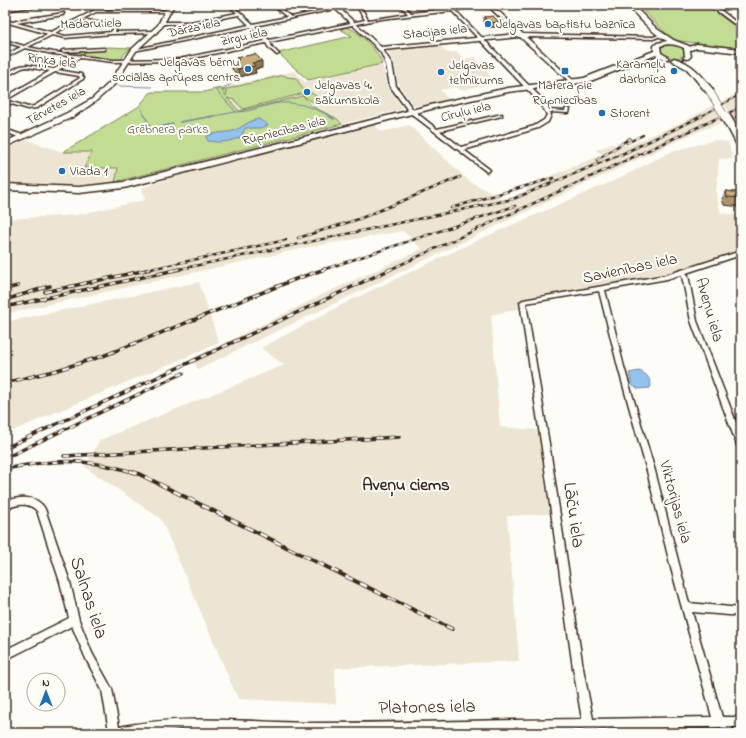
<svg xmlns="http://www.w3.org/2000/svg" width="746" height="738" font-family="'Indie Flower',sans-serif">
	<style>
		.built { fill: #ede5d3 }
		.green { fill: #c2dc93; stroke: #7e8358 }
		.water { fill: #94c2ee; stroke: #70859b }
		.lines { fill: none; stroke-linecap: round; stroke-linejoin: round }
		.stream-far1 { stroke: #70859b; stroke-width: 1 }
		.stream { stroke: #70859b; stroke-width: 1.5 }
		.minor-casing { stroke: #3b2a1e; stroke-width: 3 }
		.tertiary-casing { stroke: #3b2a1e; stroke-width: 3 }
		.secondary-casing { stroke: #3b2a1e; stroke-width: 3 }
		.primary-casing { stroke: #3b2a1e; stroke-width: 3 }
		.minor { fill: #fdfcf7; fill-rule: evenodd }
		.tertiary { fill: #fdfcf7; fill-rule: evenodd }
		.secondary { fill: #fdfcf7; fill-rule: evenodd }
		.primary { fill: #fdfcf7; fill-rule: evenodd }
		.rail-far3-casing { stroke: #3b2a1e; stroke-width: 2 }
		.rail-far2-casing { stroke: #3b2a1e; stroke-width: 2.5 }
		.rail-far1-casing { stroke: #3b2a1e; stroke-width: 3.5 }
		.rail-casing { stroke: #3b2a1e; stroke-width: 4 }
		.rail-far3 { stroke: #fdfcf7; stroke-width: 1; stroke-dasharray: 3.5; stroke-linecap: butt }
		.rail-far2 { stroke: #fdfcf7; stroke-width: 1.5; stroke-dasharray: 4.5; stroke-linecap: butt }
		.rail-far1 { stroke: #fdfcf7; stroke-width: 2; stroke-dasharray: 6; stroke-linecap: butt }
		.rail { stroke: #fdfcf7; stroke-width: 2.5; stroke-dasharray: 8; stroke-linecap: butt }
		.primary-bridge-far1-casing { stroke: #3b2a1e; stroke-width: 8; stroke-linecap: butt }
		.primary-bridge-casing { stroke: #3b2a1e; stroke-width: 12; stroke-linecap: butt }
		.primary-bridge-far1 { stroke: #fdfcf7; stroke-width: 7 }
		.primary-bridge { stroke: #fdfcf7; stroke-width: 9 }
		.wall { fill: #ad966d; stroke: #3b2a1e }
		.shaded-wall { fill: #8d7a59; stroke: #3b2a1e }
		.building { fill: #c9af7f; stroke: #3b2a1e }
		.poi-dot { fill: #1f6fb2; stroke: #fdfcf7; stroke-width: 1.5 }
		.labels { text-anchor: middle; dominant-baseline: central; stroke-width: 4; stroke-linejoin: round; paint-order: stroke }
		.far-street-label { font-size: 13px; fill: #3b2a1e; stroke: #fdfcf7 }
		.far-poi-label { font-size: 13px; fill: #3b2a1e; stroke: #fdfcf7; text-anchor: start }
		.far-park-label { font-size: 13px; fill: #5d563b; stroke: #fdfcf7 }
		.street-label { font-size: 16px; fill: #3b2a1e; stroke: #fdfcf7 }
		.neighbourhood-label { font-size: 17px; font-weight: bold; fill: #3b2a1e; stroke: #fdfcf7 }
		.near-street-label { font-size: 19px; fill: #3b2a1e; stroke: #fdfcf7 }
	</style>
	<rect width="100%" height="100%" fill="#fdfcf7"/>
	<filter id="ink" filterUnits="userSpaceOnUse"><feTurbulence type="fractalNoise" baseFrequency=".025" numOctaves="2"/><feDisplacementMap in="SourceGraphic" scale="8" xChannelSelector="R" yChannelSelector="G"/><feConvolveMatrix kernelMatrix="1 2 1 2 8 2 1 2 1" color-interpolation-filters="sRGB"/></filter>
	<g filter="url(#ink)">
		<path class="built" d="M 406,5 L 477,5 L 415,12 L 412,12 Z
			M 439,44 L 447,53 L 457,52 L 464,59 L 475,57 L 495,82 L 463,90 L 460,90 L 456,87 L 440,90 L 449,100 L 422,106 L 413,105 L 401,88 L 397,80 L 393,59 L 388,51 Z
			M 382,64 L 388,87 L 403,109 L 342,124 L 336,118 L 313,104 L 303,96 L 238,111 L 220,88 L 294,71 L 305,82 Z
			M 741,91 L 741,120 L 733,118 L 722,102 Z
			M 713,105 L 723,122 L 692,134 L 511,219 L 198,369 L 192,359 L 328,292 L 422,249 L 403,231 L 314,246 L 5,314 L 5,219 L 77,215 L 145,200 L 142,188 L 176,176 L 374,124 L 382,132 L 409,125 L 468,180 L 504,200 L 528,190 L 524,187 L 587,161 L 602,154 L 596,150 L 612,144 L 616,145 L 618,142 L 628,146 L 691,118 Z
			M 27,140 L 63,152 L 93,152 L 85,168 L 118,168 L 114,182 L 71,186 L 5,182 L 5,150 Z
			M 715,140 L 728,142 L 733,159 L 719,159 L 716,194 L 721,213 L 741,216 L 741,249 L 667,275 L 543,296 L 522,308 L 491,315 L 500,427 L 538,430 L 549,514 L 507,516 L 519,661 L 335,668 L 336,704 L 238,699 L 161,519 L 85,467 L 100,440 L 284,365 L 261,348 L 349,301 L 480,239 L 613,181 L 673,151 Z
			M 199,282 L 219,343 L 5,434 L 5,322 Z"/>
		<path class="green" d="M 637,5 L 706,5 L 741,31 L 741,49 L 673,40 Z
			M 347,27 C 357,29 380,53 382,64 L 308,80 L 278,53 L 352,36 L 340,29 Z
			M 672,43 L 683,47 L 685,55 C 676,60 668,59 661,53 L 661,45 Z
			M 108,47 L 131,48 L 124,54 L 121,61 L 57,53 L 102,49 Z
			M 284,75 L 287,77 L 296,78 C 300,83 301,88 306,92 L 303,94 L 310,92 L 317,97 L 317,98 L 313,100 L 316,103 L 314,103 L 301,94 L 243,109 L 234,100 L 227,98 L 239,111 L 303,96 L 312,106 L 336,118 L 342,124 L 115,182 L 118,168 L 84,168 L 92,152 L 63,152 L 138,107 L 151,92 L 204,92 L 220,88 L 226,96 L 227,91 L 224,91 L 222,90 Z"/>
		<path class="water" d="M 259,119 L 268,125 L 263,128 L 245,128 L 241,137 C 230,142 221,143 208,141 L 206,137 C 214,132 224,133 233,131 C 242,128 249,120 259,119 Z
			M 639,371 C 647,374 649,377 651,385 L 650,388 L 639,389 L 632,385 L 629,373 Z"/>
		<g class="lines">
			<path class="stream-far1" d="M 233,81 L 230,85 L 216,90 L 236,112 C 249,112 260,107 273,104 C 292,100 314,107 331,117
				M 118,86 L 152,87
				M 141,107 L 145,117
				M 209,117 L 236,112"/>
			<path class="stream" d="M 145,116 L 151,129 L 173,124
				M 329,116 L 334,119
				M 180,122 L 214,116"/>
			<g class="minor-casing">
				<path id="minor" d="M 34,5 L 44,5 L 5,11 L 5,9 Z
					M 228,5 L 232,5 L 253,24 L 287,17 L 272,5 L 276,5 L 291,17 L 347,5 L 354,5 L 255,26 L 269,40 L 365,20 L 356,5 L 360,5 L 368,20 L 408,14 L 400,5 L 404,5 L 411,13 L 479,5 L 490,5 L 455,10 L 545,102 L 549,110 L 565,111 L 566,108 L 570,109 L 569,113 L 567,113 L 550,112 L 551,115 L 548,122 L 538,128 L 464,150 L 489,169 L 490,170 L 487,172 L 409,112 L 409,110 L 413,110 L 437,129 L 502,114 L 502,116 L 440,131 L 461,147 L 534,126 L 544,120 L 547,115 L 541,104 L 452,11 L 381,19 L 270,42 L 272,47 L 279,54 L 277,55 L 269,48 L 266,43 L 179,61 L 113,62 L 80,58 L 58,70 L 81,74 L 84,78 L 83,79 L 37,108 L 28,109 L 5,102 L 5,97 L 50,71 L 27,67 L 22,68 L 5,77 L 5,74 L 20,66 L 27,65 L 54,69 L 75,57 L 53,54 L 25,48 L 5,58 L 5,55 L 21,47 L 5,42 L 5,40 L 24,46 L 48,34 L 5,22 L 5,20 L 13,22 L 24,19 L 64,13 L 63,15 L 17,23 L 51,32 L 95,10 L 169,10 L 168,12 L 96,12 L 83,19 L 101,23 L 118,24 L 115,32 L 155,31 L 157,32 L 156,33 L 112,34 L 65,38 L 52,35 L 28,47 L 53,52 L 113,60 L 179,59 L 265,41 L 251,27 L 134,51 L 132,50 L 249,25 L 239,15 L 190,24 L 162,24 L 160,23 L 162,22 L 190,22 L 237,13 ZM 80,20 L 101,25 L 115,26 L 111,32 L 65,36 L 55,33 ZM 55,72 L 79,76 L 80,78 L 34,106 L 28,107 L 6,100 Z
					M 105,48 L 105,50 L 104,50 L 63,52 L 61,51 L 63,50 Z
					M 5,129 L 25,136 L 25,137 L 21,138 L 5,132 Z
					M 741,251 L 741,255 L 686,273 L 688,275 L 697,321 L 741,435 L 741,448 L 738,447 L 737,445 L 691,321 L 682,276 L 680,275 L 667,279 L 605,290 L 624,367 L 655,471 L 689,603 L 741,608 L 741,616 L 692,612 L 722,717 L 741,717 L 741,727 L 732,727 L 733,733 L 723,733 L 721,727 L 595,729 L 595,733 L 585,733 L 584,729 L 311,733 L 182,729 L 145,733 L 109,733 L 109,731 L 102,690 L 86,659 L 72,626 L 5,660 L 5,650 L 69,618 L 60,582 L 37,511 C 28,501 16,505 5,509 L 5,501 C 19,497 37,494 45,509 L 70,582 L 79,620 L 92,653 L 112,689 L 119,727 C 185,713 252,723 319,723 C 406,723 494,720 582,719 L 573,668 L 544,462 L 520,302 L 523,300 L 666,275 ZM 599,291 L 618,367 L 647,471 L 671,568 L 712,717 L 593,719 L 583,668 L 552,462 L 526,303 Z"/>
			</g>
			<g class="tertiary-casing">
				<path id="tertiary" d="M 331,5 L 336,5 L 381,47 L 517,34 L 487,5 L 492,5 L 523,34 L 653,37 L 659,35 L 661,36 L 653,39 L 526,37 L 574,81 L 575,82 L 572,84 L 520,37 L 383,50 L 392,64 L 396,86 L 414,111 L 411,113 L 409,112 L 390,86 L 386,64 L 381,53 L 373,44 Z
					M 709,5 L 714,5 L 741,26 L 741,29 Z
					M 697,44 L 741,49 L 741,53 L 697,48 L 687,51 L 684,49 Z"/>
			</g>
			<g class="secondary-casing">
				<path id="secondary" d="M 168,5 L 174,5 L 162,27 L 136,51 L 114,85 L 96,101 L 73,117 L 5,147 L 5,142 L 67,113 L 92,99 L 109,83 L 132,49 L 158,25 Z
					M 627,5 L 633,5 L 657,29 L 675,41 L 675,43 C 662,44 636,15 627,5 Z"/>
			</g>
			<g class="primary-casing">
				<path id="primary" d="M 673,40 L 689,46 L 691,56 L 688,59 L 683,58 L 685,56 L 684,48 C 676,44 668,43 660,46 L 661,53 L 668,57 L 668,59 L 664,59 L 656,55 L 588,82 L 508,92 L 443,106 L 124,188 L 79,193 L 5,190 L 5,184 L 79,187 L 124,182 L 443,102 L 508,88 L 584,78 L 654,51 L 654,46 L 657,43 Z
					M 674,58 C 692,63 702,75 713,90 L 712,92 L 706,92 L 687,69 L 672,61 L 671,60 Z
					M 728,124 L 734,124 L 735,126 L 741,137 L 741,148 L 737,145 L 727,126 Z"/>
			</g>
			<use href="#minor" class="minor"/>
			<use href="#tertiary" class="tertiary"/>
			<use href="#secondary" class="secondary"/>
			<use href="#primary" class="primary"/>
			<g class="rail-far3-casing">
				<path id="rail-far3" d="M 700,117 L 741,94
					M 720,117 L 741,107
					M 738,117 L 741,116"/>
			</g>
			<g class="rail-far2-casing">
				<path id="rail-far2" d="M 723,121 L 741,116
					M 627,143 L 643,135
					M 597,160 L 630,138
					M 451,208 L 553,178
					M 298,238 L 359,219 L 460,177
					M 146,270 L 286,240
					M 175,270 L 513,199 L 622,154 L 702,116
					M 322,270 L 515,206
					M 389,270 L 722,116"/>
			</g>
			<g class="rail-far1-casing">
				<path id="rail-far1" d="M 5,289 L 18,286
					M 45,292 L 151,269
					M 5,300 L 50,286
					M 5,307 L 180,269
					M 5,383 L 54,371 L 103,356 L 296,279 L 325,269
					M 5,448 L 391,269
					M 64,456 L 399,437
					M 5,458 L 183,373
					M 5,469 C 53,459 85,458 133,472"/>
			</g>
			<g class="rail-casing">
				<path id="rail" d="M 130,471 L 139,474 L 452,629"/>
			</g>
			<use href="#rail-far3" class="rail-far3"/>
			<use href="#rail-far2" class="rail-far2"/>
			<use href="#rail-far1" class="rail-far1"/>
			<use href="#rail" class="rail"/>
			<g class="primary-bridge-far1-casing">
				<path id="primary-bridge-far1" d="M 709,90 L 725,117"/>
			</g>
			<g class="primary-bridge-casing">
				<path id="primary-bridge" d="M 725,116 L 731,126"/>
			</g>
			<use href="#primary-bridge-far1" class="primary-bridge-far1"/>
			<use href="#primary-bridge" class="primary-bridge"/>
		</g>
		<path class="wall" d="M 484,17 L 499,22 L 499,27 L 489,27 L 484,22 Z
			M 236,58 L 262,68 L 255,69 L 256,73 L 239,77 L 232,69 L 231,62 L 237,61 Z
			M 726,191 L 741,193 L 741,204 L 740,207 L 724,205 L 722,199 Z"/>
		<path class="shaded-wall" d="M 499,22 L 499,27 L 489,27 L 489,23 Z
			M 262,61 L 262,68 L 255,69 L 256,73 L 239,77 L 238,69 L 252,63 Z"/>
		<path class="building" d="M 493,16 L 499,22 L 489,23 L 484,17 Z
			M 255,54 L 262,61 L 252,63 L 255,66 L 238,69 L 231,62 L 239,60 L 236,58 Z
			M 726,191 L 741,193 L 741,198 L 727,197 Z"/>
	</g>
	<g class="poi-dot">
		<circle cx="488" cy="24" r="4"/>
		<circle cx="248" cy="69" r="4"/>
		<rect x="561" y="67" width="8" height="8" rx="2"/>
		<circle cx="674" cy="71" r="4"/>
		<circle cx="441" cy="72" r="4"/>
		<circle cx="307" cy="92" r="4"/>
		<circle cx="602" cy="113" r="4"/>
		<circle cx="62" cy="171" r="4"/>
	</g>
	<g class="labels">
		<g class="far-street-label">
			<text transform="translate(91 24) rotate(-2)">Madaru iela</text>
			<text transform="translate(194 28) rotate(-12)">Dārza iela</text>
			<text transform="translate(435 32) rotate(-6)">Stacijas iela</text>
			<text transform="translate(244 37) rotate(-12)">Zirgu iela</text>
			<text transform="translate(52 61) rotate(8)">Riņķa iela</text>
			<text transform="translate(56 106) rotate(-29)">Tērvetes iela</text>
			<text transform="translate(466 112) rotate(-14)">Cīruļu iela</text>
			<text transform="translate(284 131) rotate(-14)">Rūpniecības iela</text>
		</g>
		<g class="far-poi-label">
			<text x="496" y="24">Jelgavas baptistu baznīca</text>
			<text x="240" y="62" text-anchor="end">Jelgavas bērnu<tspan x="240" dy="15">sociālās aprūpes centrs</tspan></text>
			<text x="666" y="64" text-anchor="end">Karameļu<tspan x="666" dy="15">darbnīca</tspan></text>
			<text x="449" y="65">Jelgavas<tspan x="449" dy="15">tehnikums</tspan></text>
			<text x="315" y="85">Jelgavas 4.<tspan x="315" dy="15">sākumskola</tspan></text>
			<text x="565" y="85" text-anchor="middle">Mātera pie<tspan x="565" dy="15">Rūpniecības</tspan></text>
			<text x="610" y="113">Storent</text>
			<text x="70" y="171">Viada 1</text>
		</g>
		<g class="far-park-label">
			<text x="168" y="129">Grēbnera parks</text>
		</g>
		<g class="street-label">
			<text transform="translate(630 269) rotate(-12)">Savienības iela</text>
			<text transform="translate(709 310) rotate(74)">Aveņu iela</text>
			<text transform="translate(675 502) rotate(75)">Viktorijas iela</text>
		</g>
		<g class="neighbourhood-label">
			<text x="406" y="485">Aveņu ciems</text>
		</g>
		<g class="near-street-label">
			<text transform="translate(573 515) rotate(82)">Lāču iela</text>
			<text transform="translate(88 598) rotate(72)">Salnas iela</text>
			<text transform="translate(427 708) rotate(-1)">Platones iela</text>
		</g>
	</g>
	<rect width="746" height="738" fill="none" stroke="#fdfcf7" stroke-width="20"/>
	<rect x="10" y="10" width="726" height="718" fill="none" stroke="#3b2a1e" stroke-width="1.5" filter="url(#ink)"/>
	<g transform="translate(46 692)"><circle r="19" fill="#fdfcf7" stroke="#afa8a0"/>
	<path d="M0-3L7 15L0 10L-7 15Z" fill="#1f6fb2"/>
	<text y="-6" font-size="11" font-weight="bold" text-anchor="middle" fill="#3b2a1e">N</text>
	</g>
</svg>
